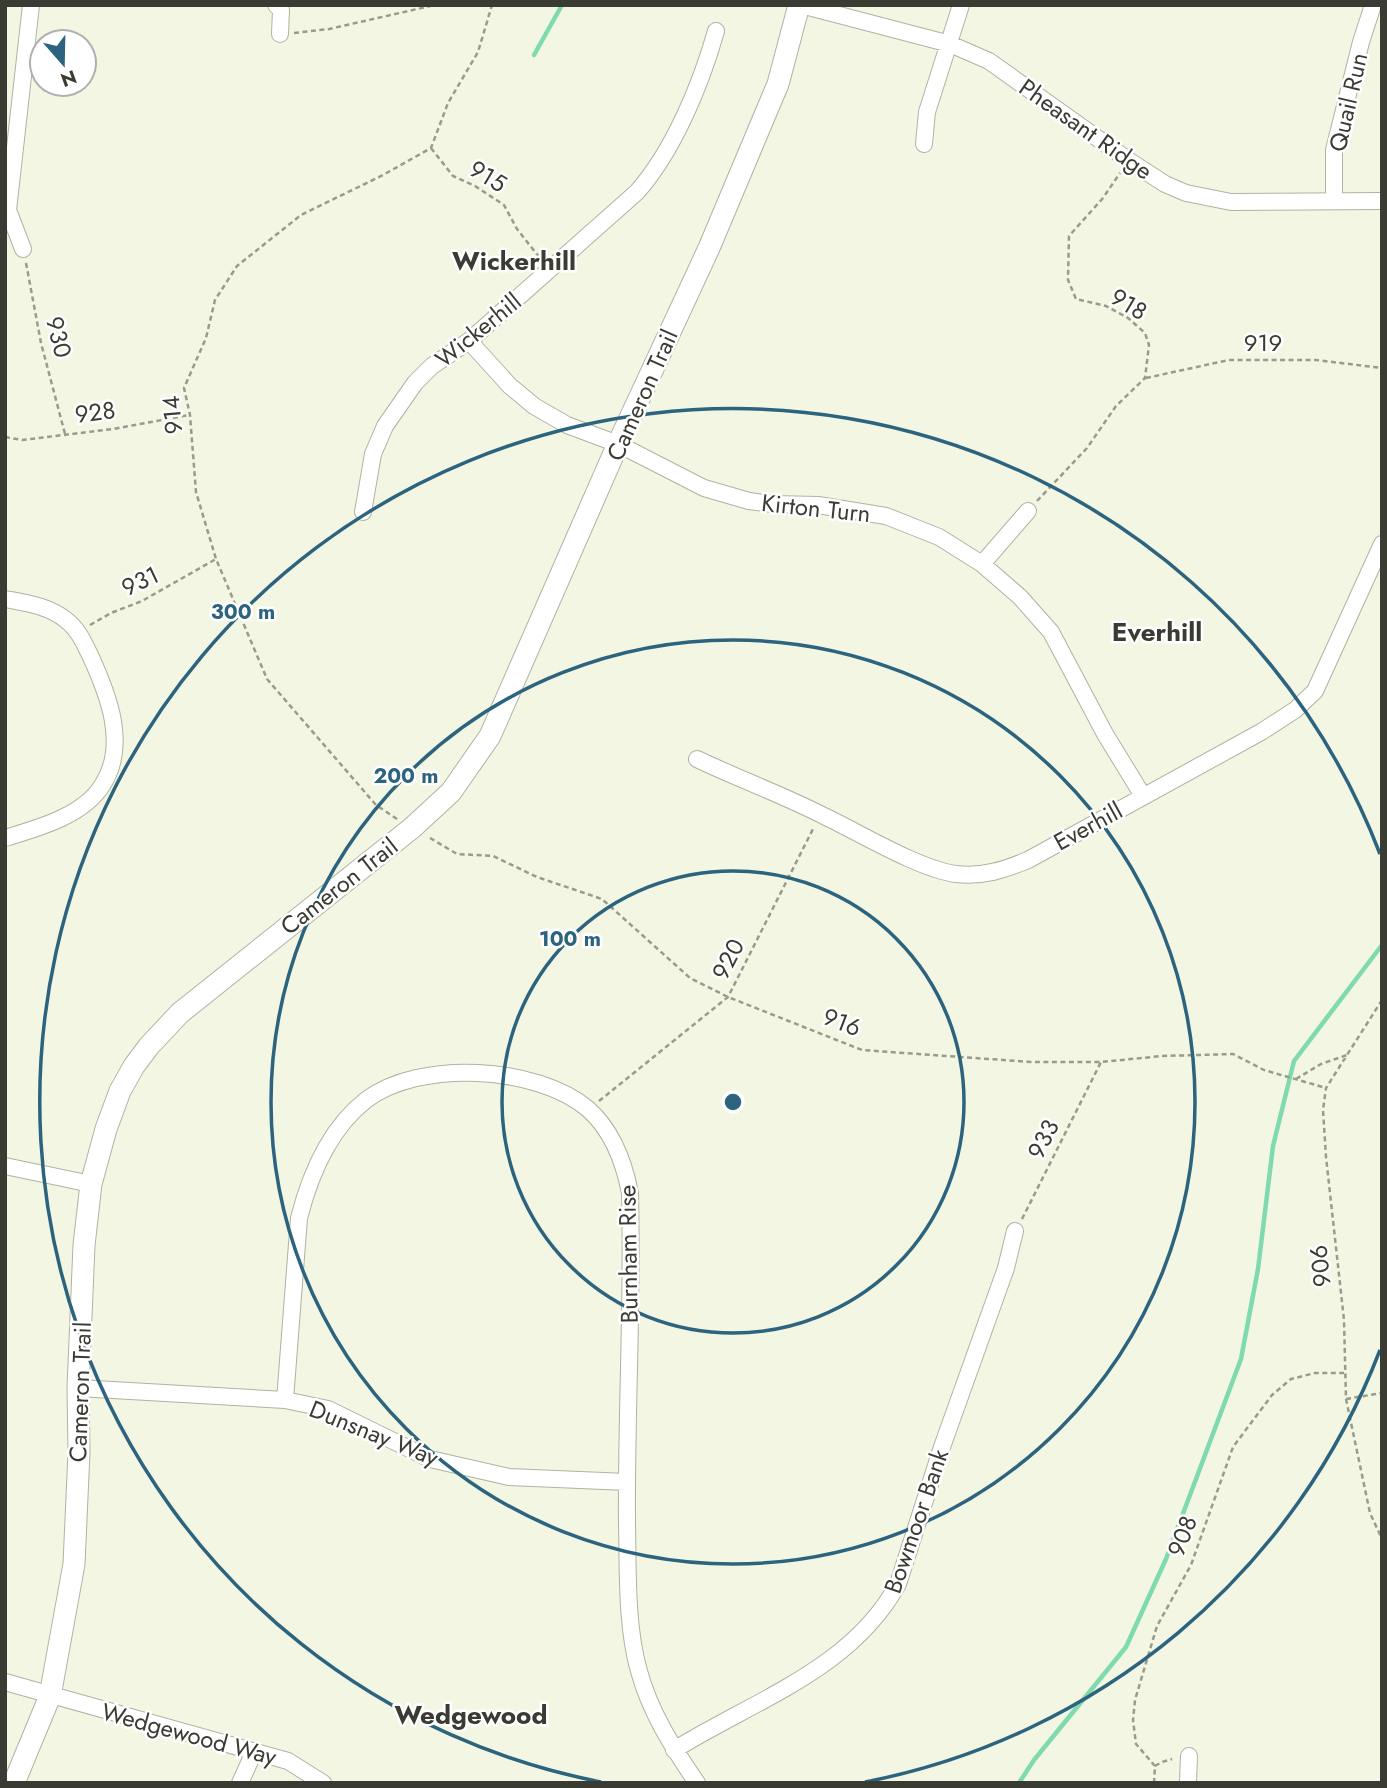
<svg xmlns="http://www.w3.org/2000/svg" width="1387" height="1788" font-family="Jost,sans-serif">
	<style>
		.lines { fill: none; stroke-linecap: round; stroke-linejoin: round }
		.stream { stroke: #7fdab0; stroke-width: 4.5 }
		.street-casing { stroke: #afb3a1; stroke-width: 18 }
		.secondary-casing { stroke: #afb3a1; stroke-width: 23 }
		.path { stroke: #989b8d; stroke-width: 2.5; stroke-dasharray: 5 3.5; stroke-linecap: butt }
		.street { stroke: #fff; stroke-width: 16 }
		.secondary { stroke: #fff; stroke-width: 21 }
		.ring { fill: none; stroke: #2c637e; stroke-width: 3.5 }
		.labels { text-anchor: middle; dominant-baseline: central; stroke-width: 5; stroke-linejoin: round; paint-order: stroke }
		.street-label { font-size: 24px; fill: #3a3c34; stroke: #fff }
		.neighbourhood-label { font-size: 26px; font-weight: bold; fill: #3a3c34; stroke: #fff }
		.centre { fill: #2c637e; stroke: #fff; stroke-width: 3.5 }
		.ring-label { font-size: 21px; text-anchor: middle; font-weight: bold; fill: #2c637e; stroke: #fff; stroke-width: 5; stroke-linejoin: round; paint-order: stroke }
	</style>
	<rect width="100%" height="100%" fill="#f2f6e3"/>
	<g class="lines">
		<path class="stream" d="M 534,55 L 562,5
			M 1019,1783 L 1034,1760 L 1126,1647 L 1166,1559 L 1241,1359 L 1258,1269 L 1273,1146 L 1294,1061 L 1382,945"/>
		<g class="street-casing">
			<path id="street" d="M 276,5 L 281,10 L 280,34
				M 801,5 L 950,44 L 989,61 L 1128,160 L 1165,184 L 1186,193 L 1231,202 L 1382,201
				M 924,144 L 927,112 L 961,5
				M 1334,200 L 1334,150 L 1361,42 L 1373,5
				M 23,249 L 8,210 L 31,5
				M 469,341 L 510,386 L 534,406 L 567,425 L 618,444 L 704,488 L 749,501 L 772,504 L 818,505 L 886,516 L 939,537 L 982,564 L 1020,597 L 1051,632 L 1105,734 L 1143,796
				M 363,512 L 373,454 L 385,426 L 415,383 L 432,366 L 469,341 L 637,192 C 674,150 701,84 716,31
				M 982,564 L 1028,511
				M 5,599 C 26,603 49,606 66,620 C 78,629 84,643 90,655 C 108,694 128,744 103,784 C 84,816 38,828 5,838
				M 697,759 C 739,779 783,795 824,816 C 860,833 919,869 956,874 C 983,877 1004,870 1028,860 L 1261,732 L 1295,710 L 1315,691 L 1382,544
				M 5,1166 L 91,1184
				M 78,1388 L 285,1400 L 328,1409 L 430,1459 L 509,1477 L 627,1482
				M 285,1400 L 299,1218 C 310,1175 330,1128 366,1100 C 420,1059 537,1066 588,1109 C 613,1131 624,1162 630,1193 C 633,1303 626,1413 627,1523 C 628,1568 626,1627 639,1671 C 650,1712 673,1748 697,1783
				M 5,1682 L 288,1761 L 323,1783
				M 674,1750 C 754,1700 851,1670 898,1584 L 942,1447 L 1006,1268 L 1015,1231
				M 240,1783 L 254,1752
				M 1188,1783 L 1189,1756"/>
		</g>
		<g class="secondary-casing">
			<path id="secondary" d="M 14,1783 L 50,1696 L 74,1564 L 79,1452 L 78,1388 L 84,1245 L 91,1184 L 106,1129 L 120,1091 L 134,1066 L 149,1046 L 180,1013 L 412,828 L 451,792 L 490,736 L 618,444 L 709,248 L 778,84 L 799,5"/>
		</g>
		<path class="path" d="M 294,33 L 329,29 L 435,5
			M 431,148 L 453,176 L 475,186 L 504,205 L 517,229 L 539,257
			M 26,263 L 41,343 L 65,434
			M 1146,378 L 1229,360 L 1316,360 L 1382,368
			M 5,437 L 22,440 L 113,429 L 189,415
			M 1037,501 L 1087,448 L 1116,406 L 1145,378 L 1149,345 L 1145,333 L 1128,318 L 1106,306 L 1076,299 L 1068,280 L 1069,236 L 1103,198 L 1120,173
			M 90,625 L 111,613 L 142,601 L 216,559
			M 397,819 L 376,805 L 267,679 L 216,559 L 196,492 L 190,415 L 184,388 L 206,338 L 215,300 L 237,266 L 301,215 L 383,175 L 431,148 L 448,103 L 478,52 L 492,5
			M 430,838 L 457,854 L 493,856 L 537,877 L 602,899 L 690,978 L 728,997 L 862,1050 L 1031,1062 L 1101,1062 L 1162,1056 L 1233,1054 L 1264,1070 L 1326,1088
			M 1382,1000 L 1326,1088 L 1323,1110 L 1326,1157 L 1344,1320 L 1346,1399 L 1370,1513 L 1382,1539
			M 1296,1079 L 1321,1064 L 1347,1055
			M 599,1101 L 728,997 L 813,829
			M 1022,1219 L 1101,1062
			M 1346,1399 L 1382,1393
			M 1155,1766 L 1136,1744 L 1133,1720 L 1135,1700 L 1157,1626 L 1191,1565 L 1233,1447 L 1272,1395 L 1291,1379 L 1315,1373 L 1344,1373
			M 1154,1783 L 1155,1766 L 1162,1762 L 1172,1759"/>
		<use href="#street" class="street"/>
		<use href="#secondary" class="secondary"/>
	</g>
	<g class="ring">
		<circle cx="733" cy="1102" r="231"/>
		<circle cx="733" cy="1102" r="462"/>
		<path d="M1380 1350A693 693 0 0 1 865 1782M601 1782A693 693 0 1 1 1380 854"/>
	</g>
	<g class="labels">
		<g class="street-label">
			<text transform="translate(1348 102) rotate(-77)">Quail Run</text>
			<text transform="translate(1086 129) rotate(35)">Pheasant Ridge</text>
			<text transform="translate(488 176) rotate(31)">915</text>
			<text transform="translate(1129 304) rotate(31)">918</text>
			<text transform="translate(478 330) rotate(-39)">Wickerhill</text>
			<text transform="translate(59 337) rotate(76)">930</text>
			<text x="1263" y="342">919</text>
			<text transform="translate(642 395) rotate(-66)">Cameron Trail</text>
			<text transform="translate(95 412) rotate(-7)">928</text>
			<text transform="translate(172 415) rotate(-95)">914</text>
			<text transform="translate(816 508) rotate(6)">Kirton Turn</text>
			<text transform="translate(140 581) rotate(-25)">931</text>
			<text transform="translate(1088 826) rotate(-29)">Everhill</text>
			<text transform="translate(339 886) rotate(-38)">Cameron Trail</text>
			<text transform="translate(728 959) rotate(-63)">920</text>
			<text transform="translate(842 1022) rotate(21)">916</text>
			<text transform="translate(1043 1139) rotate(-63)">933</text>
			<text transform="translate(628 1254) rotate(-91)">Burnham Rise</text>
			<text transform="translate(1320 1266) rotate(-96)">906</text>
			<text transform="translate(80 1392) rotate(-88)">Cameron Trail</text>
			<text transform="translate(374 1433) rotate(22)">Dunsnay Way</text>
			<text transform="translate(916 1521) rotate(-71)">Bowmoor Bank</text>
			<text transform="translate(1182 1536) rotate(-69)">908</text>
			<text transform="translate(189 1734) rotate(15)">Wedgewood Way</text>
		</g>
		<g class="neighbourhood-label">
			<text x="514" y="261">Wickerhill</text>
			<text x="1157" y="632">Everhill</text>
			<text x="471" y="1715">Wedgewood</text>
		</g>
	</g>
	<circle cx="733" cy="1102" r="10" class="centre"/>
	<g class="ring-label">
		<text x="243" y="619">300 m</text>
		<text x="406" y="783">200 m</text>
		<text x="570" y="946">100 m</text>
	</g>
	<rect width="1387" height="1788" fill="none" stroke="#3a3c34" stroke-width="14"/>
	<g transform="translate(63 63) rotate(160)"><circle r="33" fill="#ffffff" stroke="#b0b1ae" stroke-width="2"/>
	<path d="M0-5L12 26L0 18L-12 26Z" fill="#2c637e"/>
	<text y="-10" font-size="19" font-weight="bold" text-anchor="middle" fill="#3a3c34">N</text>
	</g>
</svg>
